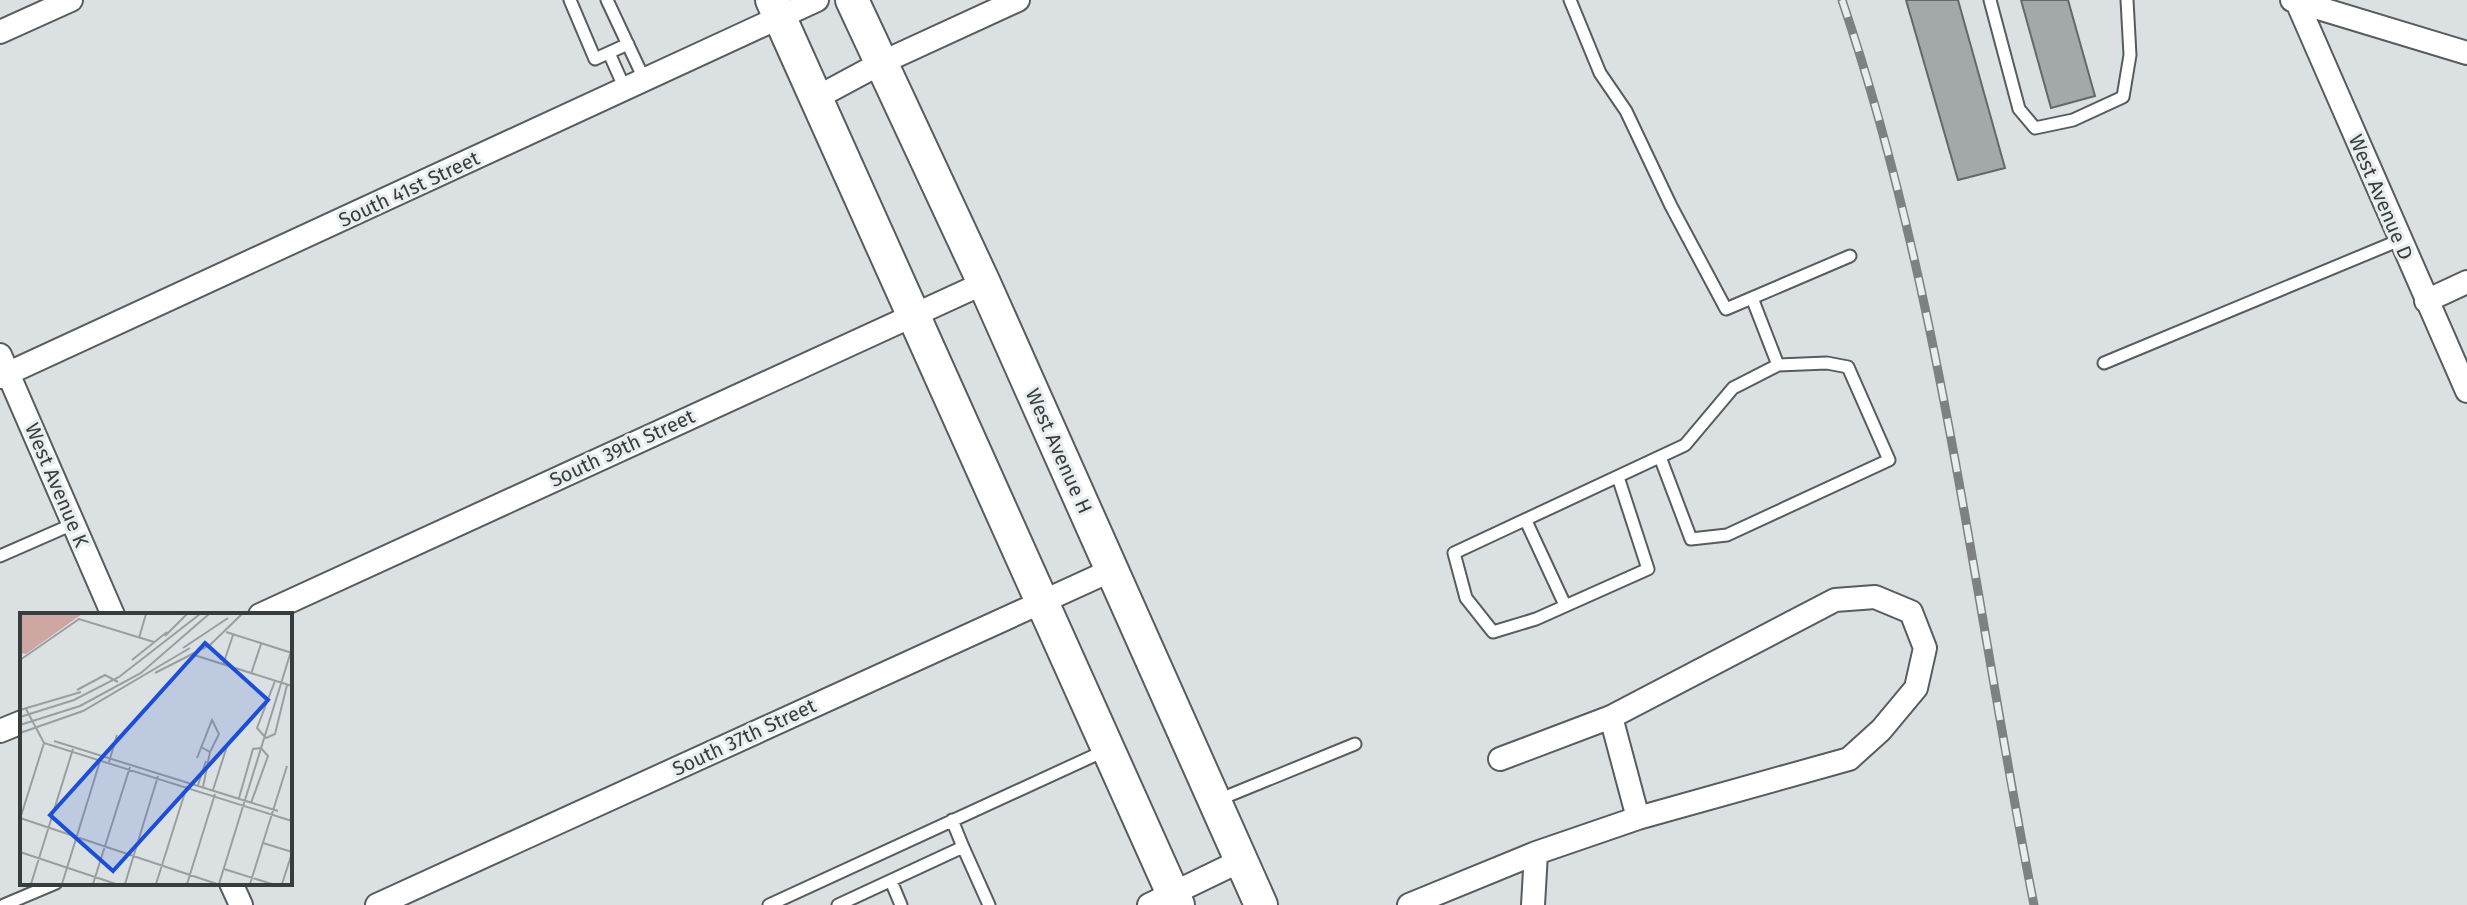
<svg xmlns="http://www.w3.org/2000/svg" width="2467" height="905" font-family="'Fira Sans',sans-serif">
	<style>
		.building { fill: #a3a8a9; stroke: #63686a; stroke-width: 2 }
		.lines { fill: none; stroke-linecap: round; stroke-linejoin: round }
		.service-casing { stroke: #575c5e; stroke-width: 15 }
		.minor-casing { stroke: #575c5e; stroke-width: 26 }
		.secondary-casing { stroke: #575c5e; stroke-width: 36 }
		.service { stroke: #fff; stroke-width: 11 }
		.minor { stroke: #fff; stroke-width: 22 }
		.secondary { stroke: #fff; stroke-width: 32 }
		.rail-casing { stroke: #7d8182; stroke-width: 9 }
		.rail { stroke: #e8edef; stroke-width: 6; stroke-dasharray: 18; stroke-linecap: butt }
		.labels { text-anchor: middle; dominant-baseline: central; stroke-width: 6; stroke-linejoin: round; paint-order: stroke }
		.street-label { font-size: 20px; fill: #393c3c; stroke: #e8edef }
		.inset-road { fill: none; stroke: #9a9ea0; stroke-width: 2 }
		.view { fill: #1d4ed8; fill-opacity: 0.15; stroke: #1d4ed8; stroke-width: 4 }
		.inset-edge { fill: none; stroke: #393c3c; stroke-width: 4 }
	</style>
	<rect width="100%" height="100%" fill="#dbe0e2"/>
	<path class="building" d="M 1906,0 L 1958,0 L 2005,168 L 1958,180 Z
		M 2021,0 L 2068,0 L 2095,96 L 2051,108 Z"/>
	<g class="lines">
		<g class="service-casing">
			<path id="service" d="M 570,0 L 595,59 L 628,44
				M 607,0 L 645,81
				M 1570,0 L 1600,73 L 1626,111 L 1671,206 L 1726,309 L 1850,256
				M 1990,0 L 2019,109 L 2035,128 L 2073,120 L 2123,97 L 2130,55 L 2127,0
				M 609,53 L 625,89
				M 2104,363 L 2400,240
				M 1660,457 L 1691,539 L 1727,535 L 1889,460 L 1848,367 L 1827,363 L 1778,365
				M 1618,477 L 1648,569 L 1536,619 L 1493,632 L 1466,598 L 1454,553 L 1685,445 L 1733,388 L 1778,365 L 1752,298
				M 1526,521 L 1565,605
				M 0,556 L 73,524
				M 1218,800 L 1355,744
				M 952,820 L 963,847
				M 891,881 L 901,905
				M 4,905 L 56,883
				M 769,905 L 1104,751
				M 838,905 L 963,847 L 989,905"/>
		</g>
		<g class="minor-casing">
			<path id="minor" d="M 2292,0 L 2467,53
				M 2297,2 L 2467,391
				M 0,32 L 71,0
				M 816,98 L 883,62 L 1018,0
				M 2426,301 L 2467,282
				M 0,355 L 113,615
				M 0,377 L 817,0
				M 260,615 L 984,283
				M 0,731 L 22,722
				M 1500,759 L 1611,717 L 1835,600 L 1875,597 L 1911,612 L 1925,648 L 1916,688 L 1881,730 L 1849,759 L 1638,818
				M 231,883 L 241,905
				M 377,905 L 1112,570
				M 1149,905 L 1240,861
				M 1409,905 L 1536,853
				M 1533,905 L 1536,853 L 1638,818 L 1611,717"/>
		</g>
		<g class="secondary-casing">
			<path id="secondary" d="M 772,0 L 1178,905
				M 852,0 L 984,283 L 1261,905"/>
		</g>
		<use href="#service" class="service"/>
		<use href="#minor" class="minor"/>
		<use href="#secondary" class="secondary"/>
		<g class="rail-casing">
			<path id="rail" d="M 1842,0 C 1942,294 1974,602 2034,905"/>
		</g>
		<use href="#rail" class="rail"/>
	</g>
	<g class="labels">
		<g class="street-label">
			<text transform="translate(409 189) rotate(-25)">South 41st Street</text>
			<text transform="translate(2381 197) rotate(67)">West Avenue D</text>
			<text transform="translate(622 448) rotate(-25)">South 39th Street</text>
			<text transform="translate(1059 451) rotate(66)">West Avenue H</text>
			<text transform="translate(57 485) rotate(67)">West Avenue K</text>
			<text transform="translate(744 737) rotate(-25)">South 37th Street</text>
		</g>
	</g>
	<g transform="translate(20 613)">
		<rect width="272" height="272" fill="#dbe0e2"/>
		<path d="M 0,1 L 62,1 L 6,41 L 0,40 Z" fill="#cea7a3"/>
		<path class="inset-road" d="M 206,19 L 272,40M 145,23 L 167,1M 119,25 L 126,1M 163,35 L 208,5M 174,42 L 272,73M 0,47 L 59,6 L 134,29M 112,47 L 147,19M 203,52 L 213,22M 135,60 L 190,32 L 222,1M 231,61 L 241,31M 255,68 L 237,115 L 246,125 L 255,121 L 267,72M 57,77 L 85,62 L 98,69M 6,96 L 24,130 L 272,208M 0,97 L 61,79M 0,104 L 54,87 L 99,64 L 180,1M 0,112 L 60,93 L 121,60 L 189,1M 0,120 L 63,98 L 170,35M 34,128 L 258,198M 181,134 L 190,139 L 183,174M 177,145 L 192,107 L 199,121 L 190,139M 89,149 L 97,122M 178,172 L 186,148M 193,177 L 207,133M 219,185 L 233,136 L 241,135 L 248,143 L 231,190M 0,205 L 197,271M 0,206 L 24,130M 243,230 L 272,239M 0,239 L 96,271M 204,256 L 252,271M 11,271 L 53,136M 42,271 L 81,145M 73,271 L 110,154M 105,271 L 138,163M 136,271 L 167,173M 167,271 L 195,181M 199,271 L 272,35M 230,271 L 267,153M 262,271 L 272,240"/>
		<path class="view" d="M 185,30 L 248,87 L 93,258 L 30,202 Z"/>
		<rect width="272" height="272" class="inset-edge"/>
	</g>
</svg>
